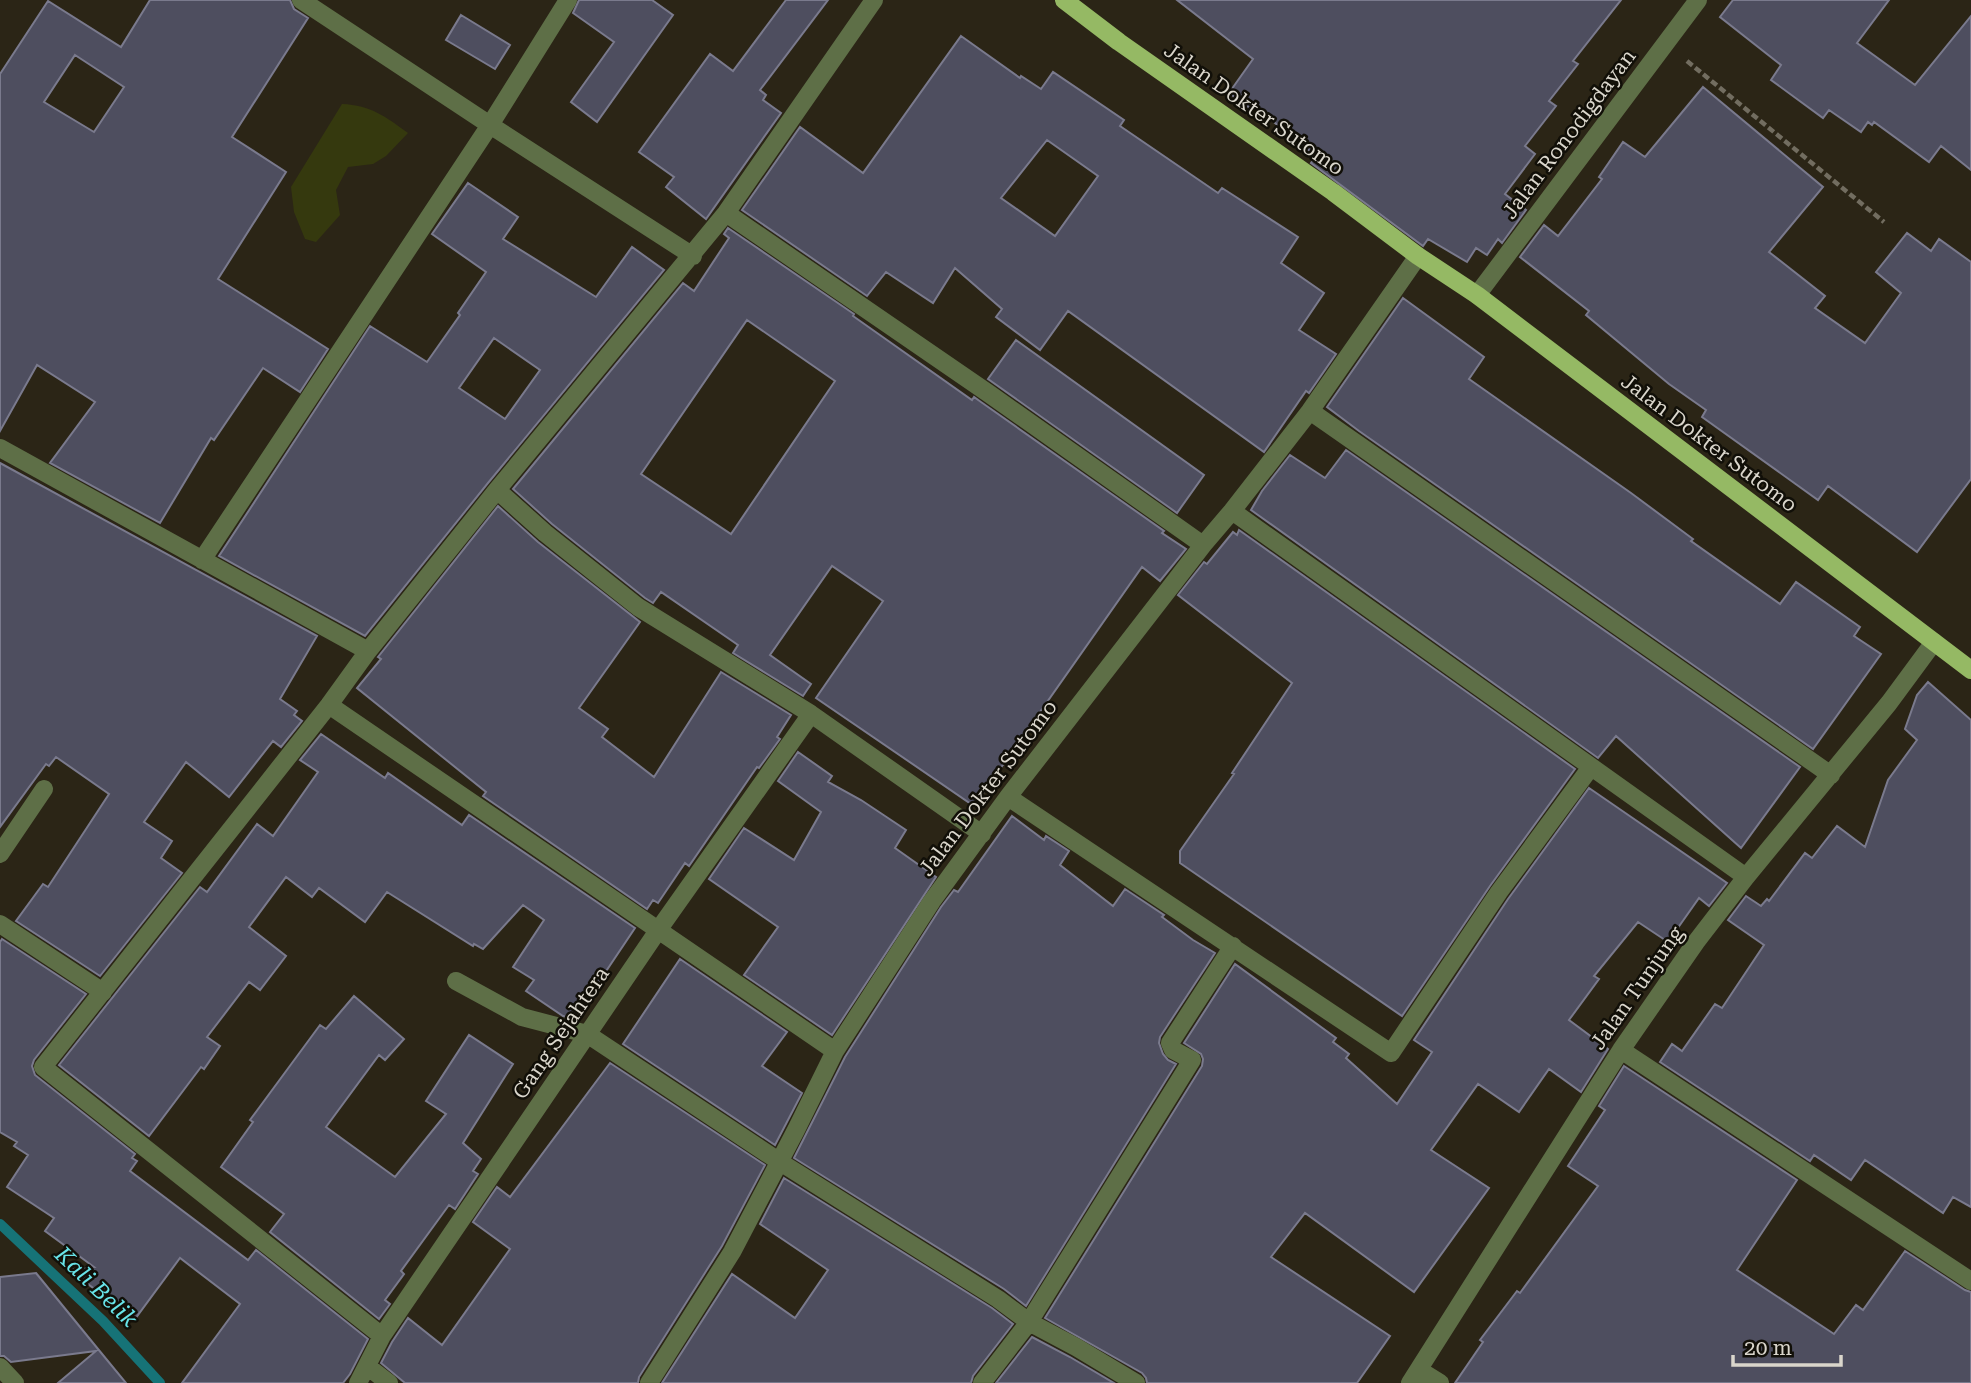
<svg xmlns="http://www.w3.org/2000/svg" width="1971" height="1383" font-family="'Roboto Serif',serif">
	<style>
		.green { fill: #35390e }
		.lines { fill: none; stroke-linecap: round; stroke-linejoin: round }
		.stream { stroke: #167377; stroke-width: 10 }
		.building { fill: #4e4e5f; stroke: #7a7a8d; stroke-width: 2; fill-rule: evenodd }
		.path { stroke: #726d60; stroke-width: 4.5; stroke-dasharray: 7 3.5; stroke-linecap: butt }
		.minor { stroke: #5e6f47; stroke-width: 18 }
		.major { stroke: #95b964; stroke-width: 18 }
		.labels { text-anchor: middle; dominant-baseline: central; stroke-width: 5; stroke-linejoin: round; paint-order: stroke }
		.street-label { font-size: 21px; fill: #dad6cc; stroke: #110f08 }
		.water-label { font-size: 23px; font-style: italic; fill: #68e4e9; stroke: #110f08 }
	</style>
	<rect width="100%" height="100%" fill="#2b2516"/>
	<path class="green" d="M 342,104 C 371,105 386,117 408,133 L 386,156 L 373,164 L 348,167 L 336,190 L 340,215 L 316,242 L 305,239 L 294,212 L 291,187 Z"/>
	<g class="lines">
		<path class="stream" d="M 0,1224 L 103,1321 L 160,1383"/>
	</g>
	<path class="building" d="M 150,0 L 290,0 L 294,9 L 308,18 L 232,137 L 286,172 L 218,279 L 328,349 L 300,392 L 263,368 L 214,440 L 211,438 L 160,523 L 50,463 L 95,402 L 37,365 L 0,431 L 0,74 L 48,1 L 121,47 ZM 75,55 L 124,87 L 94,132 L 44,102 Z
		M 579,0 L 652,0 L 673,15 L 597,122 L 571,102 L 614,42 L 573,13 Z
		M 786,0 L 828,0 L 760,90 L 766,95 L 763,100 L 781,113 L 706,219 L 666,187 L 674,177 L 639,152 L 710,54 L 733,71 Z
		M 1177,0 L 1621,0 L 1573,61 L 1578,64 L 1549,101 L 1556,106 L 1525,146 L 1535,154 L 1505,194 L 1526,210 L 1502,243 L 1498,239 L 1487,255 L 1476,248 L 1467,262 L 1428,239 L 1423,246 L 1311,163 L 1316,156 L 1254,106 L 1251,109 L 1229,93 L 1253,59 Z
		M 1733,0 L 1889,0 L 1857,43 L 1915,85 L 1971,16 L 1971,170 L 1941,146 L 1929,162 L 1874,122 L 1872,125 L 1868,122 L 1861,132 L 1829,110 L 1823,118 L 1771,80 L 1781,65 L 1720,17 Z
		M 461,15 L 510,45 L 495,69 L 446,40 Z
		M 961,36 L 1020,78 L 1021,76 L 1041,89 L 1053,72 L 1124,120 L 1120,126 L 1218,193 L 1222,188 L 1298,237 L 1281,263 L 1324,293 L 1299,330 L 1336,354 L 1309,393 L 1306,391 L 1264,452 L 1068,311 L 1040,350 L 996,317 L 1002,309 L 955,268 L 933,303 L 886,272 L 867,296 L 742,210 L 800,127 L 863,173 ZM 1047,140 L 1098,176 L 1055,236 L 1001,198 Z
		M 1703,87 L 1823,187 L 1769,252 L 1825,296 L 1815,308 L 1865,343 L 1901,293 L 1876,272 L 1907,233 L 1931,251 L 1939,239 L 1971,262 L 1971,479 L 1917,552 L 1828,486 L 1818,500 L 1702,417 L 1706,410 L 1669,384 L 1586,315 L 1589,311 L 1520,257 L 1544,225 L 1558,236 L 1602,179 L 1599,177 L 1623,142 L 1645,157 Z
		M 468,183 L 518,217 L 503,239 L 596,297 L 632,247 L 664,270 L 488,483 L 365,636 L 219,556 L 370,326 L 427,362 L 460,315 L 458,313 L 486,272 L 432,234 ZM 494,338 L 540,370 L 505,419 L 459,388 Z
		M 728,228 L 854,314 L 853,316 L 972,400 L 974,397 L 981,402 L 1164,531 L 1162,533 L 1186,549 L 1160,581 L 1142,567 L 974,806 L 816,698 L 883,601 L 832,566 L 770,655 L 811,684 L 803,696 L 733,653 L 738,645 L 661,592 L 653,603 L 645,598 L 552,524 L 513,489 L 683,283 L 694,291 L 729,238 L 724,234 ZM 747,320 L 835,381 L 731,534 L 641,474 Z
		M 1403,298 L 1484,357 L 1469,379 L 1631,493 L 1693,539 L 1691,541 L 1780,604 L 1796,582 L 1860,627 L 1854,636 L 1881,654 L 1813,749 L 1359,431 L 1327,407 Z
		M 1016,340 L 1204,475 L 1177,513 L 988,379 Z
		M 1346,450 L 1800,767 L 1741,848 L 1616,736 L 1598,758 L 1251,510 L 1262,491 L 1290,455 L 1325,478 Z
		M 0,463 L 317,636 L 280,699 L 297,711 L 294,715 L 302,721 L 281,747 L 273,741 L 229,797 L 186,762 L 144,822 L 172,841 L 161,858 L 182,873 L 100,976 L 16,921 L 43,884 L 48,887 L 109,794 L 56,757 L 49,766 L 46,764 L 0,827 Z
		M 498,506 L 538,542 L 640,622 L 579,708 L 608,729 L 602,737 L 654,777 L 721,672 L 791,715 L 777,737 L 780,739 L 759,768 L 757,767 L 689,866 L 685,863 L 658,903 L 653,900 L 647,909 L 483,796 L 486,792 L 357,688 L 381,659 L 378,657 Z
		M 1239,530 L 1575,769 L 1490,886 L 1402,1016 L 1180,863 L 1180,851 L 1234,774 L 1232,773 L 1292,683 L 1178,595 L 1204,562 L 1207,564 L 1233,532 L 1237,535 Z
		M 1928,682 L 1971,720 L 1971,1207 L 1953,1197 L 1943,1213 L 1865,1160 L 1851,1180 L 1814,1155 L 1810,1161 L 1660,1062 L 1672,1044 L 1682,1051 L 1715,1004 L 1722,1008 L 1764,945 L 1728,920 L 1746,896 L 1761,906 L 1767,899 L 1769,901 L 1805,853 L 1812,858 L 1837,826 L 1865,847 L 1888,780 L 1917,740 L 1905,729 L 1917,695 Z
		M 321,734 L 385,778 L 388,773 L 462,825 L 469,815 L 635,928 L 574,1019 L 563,1016 L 526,991 L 534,980 L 513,967 L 544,920 L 523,905 L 483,949 L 474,944 L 473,946 L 387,892 L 365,922 L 319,888 L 312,897 L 286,877 L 249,927 L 286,956 L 260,990 L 249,982 L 207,1037 L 220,1046 L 204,1069 L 201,1067 L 149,1136 L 59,1065 L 200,887 L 207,892 L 257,824 L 273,836 L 318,772 L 300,760 Z
		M 798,752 L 832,776 L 828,782 L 861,800 L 906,830 L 895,848 L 936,877 L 832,1035 L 744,975 L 778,927 L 709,879 L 744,828 L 794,860 L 821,812 L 778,781 Z
		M 1589,788 L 1727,883 L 1709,906 L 1699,898 L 1668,942 L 1638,922 L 1594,976 L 1599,979 L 1569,1020 L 1608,1049 L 1581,1092 L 1549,1069 L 1519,1112 L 1478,1084 L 1431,1150 L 1489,1188 L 1414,1292 L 1305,1213 L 1271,1257 L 1390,1336 L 1357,1383 L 1147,1383 L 1146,1378 L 1142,1373 L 1045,1318 L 1202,1066 L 1203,1059 L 1201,1054 L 1184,1043 L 1235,964 L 1336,1038 L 1333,1042 L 1349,1054 L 1346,1058 L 1397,1104 L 1432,1052 L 1414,1040 L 1508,899 Z
		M 1012,816 L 1044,840 L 1046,836 L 1069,851 L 1060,865 L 1113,906 L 1125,889 L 1164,915 L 1162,917 L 1193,940 L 1215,953 L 1160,1037 L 1159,1043 L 1163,1054 L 1168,1060 L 1176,1064 L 1026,1306 L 1004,1289 L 794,1158 L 845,1057 L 941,907 L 954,890 L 958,892 Z
		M 2,939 L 86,994 L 34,1060 L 32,1066 L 35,1075 L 135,1154 L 132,1158 L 137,1161 L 130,1171 L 248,1260 L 256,1250 L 368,1339 L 350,1374 L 343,1383 L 182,1383 L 240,1304 L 180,1258 L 135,1319 L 69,1270 L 94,1267 L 45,1231 L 54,1218 L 7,1187 L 28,1155 L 14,1146 L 17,1142 L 0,1132 L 0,942 Z
		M 680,959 L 787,1032 L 762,1066 L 802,1093 L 775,1145 L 623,1044 Z
		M 354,996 L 404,1039 L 385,1060 L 379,1055 L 326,1127 L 395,1177 L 446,1114 L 426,1101 L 469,1035 L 513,1064 L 463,1143 L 481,1159 L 473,1171 L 478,1174 L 455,1209 L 449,1205 L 401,1271 L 404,1274 L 385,1300 L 390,1304 L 379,1319 L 270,1232 L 284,1214 L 221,1167 L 253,1122 L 250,1120 L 320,1025 L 326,1029 Z
		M 610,1063 L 765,1165 L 722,1246 L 639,1377 L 638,1383 L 405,1383 L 381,1363 L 392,1342 L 408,1318 L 442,1345 L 510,1249 L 473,1222 L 497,1187 L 510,1197 Z
		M 1624,1066 L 1797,1180 L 1737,1270 L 1834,1334 L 1856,1305 L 1863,1310 L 1905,1251 L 1965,1290 L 1971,1292 L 1971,1383 L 1455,1383 L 1483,1342 L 1480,1340 L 1517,1291 L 1520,1293 L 1598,1186 L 1568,1166 L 1605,1110 L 1599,1106 Z
		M 784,1178 L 992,1308 L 1013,1324 L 973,1376 L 971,1383 L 662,1383 L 732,1274 L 795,1318 L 828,1270 L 760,1224 Z
		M 36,1273 L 98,1349 L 126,1383 L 58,1383 L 96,1351 L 11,1362 L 4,1356 L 0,1356 L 0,1277 Z
		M 1032,1337 L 1070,1357 L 1114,1383 L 996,1383 Z"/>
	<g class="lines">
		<path class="path" d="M 1687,61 L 1884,222"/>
		<path class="minor" d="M 301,0 L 490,125 L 693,256
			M 726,213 L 988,393 L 1203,545
			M 1477,295 L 1698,0
			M 1310,411 L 1831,775
			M 0,448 L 368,651
			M 497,490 L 545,533 L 638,607 L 811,714 L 982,834
			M 1232,511 L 1746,877
			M 202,560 L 490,125 L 568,0
			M 329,705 L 835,1051
			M 1008,797 L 1391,1053 L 1499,892 L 1591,767
			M 0,854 L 44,789
			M 0,924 L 103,992
			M 456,981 L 522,1017 L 587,1034 L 780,1162 L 998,1299 L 1029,1322 L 1076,1347 L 1136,1383
			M 1621,1050 L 1971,1281
			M 382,1336 L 43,1067 L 329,705 L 368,651 L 497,490 L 726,213 L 874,0
			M 367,1366 L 389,1383
			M 0,1367 L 15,1383
			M 1419,1370 L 1440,1383
			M 358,1383 L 382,1336 L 659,929 L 811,714
			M 649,1383 L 732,1252 L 796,1130 L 835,1051 L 932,901 L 1008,797 L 1203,545 L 1232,511 L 1310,411 L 1418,256
			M 982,1383 L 1029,1322 L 1192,1060 L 1173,1050 L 1170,1043 L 1233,946
			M 1410,1383 L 1621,1050 L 1696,942 L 1746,877 L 1889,703 L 1934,642"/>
		<path class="major" d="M 1064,0 L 1119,42 L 1333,192 L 1418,256 L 1477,295 L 1971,670"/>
	</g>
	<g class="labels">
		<g class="street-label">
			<text transform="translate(1254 109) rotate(35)">Jalan Dokter Sutomo</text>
			<text transform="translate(1569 134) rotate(-53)">Jalan Ronodigdayan</text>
			<text transform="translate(1709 443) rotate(37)">Jalan Dokter Sutomo</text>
			<text transform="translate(988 788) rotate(-53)">Jalan Dokter Sutomo</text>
			<text transform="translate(1637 988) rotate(-55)">Jalan Tunjung</text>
			<text transform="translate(561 1033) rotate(-56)">Gang Sejahtera</text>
		</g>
		<g class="water-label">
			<text transform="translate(96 1287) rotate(44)">Kali Belik</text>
		</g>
	</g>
	<path d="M1733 1355v10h108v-10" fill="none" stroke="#dad6cc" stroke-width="3.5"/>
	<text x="1744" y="1355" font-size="21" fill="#dad6cc" stroke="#110f08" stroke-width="5" paint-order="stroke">20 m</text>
</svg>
